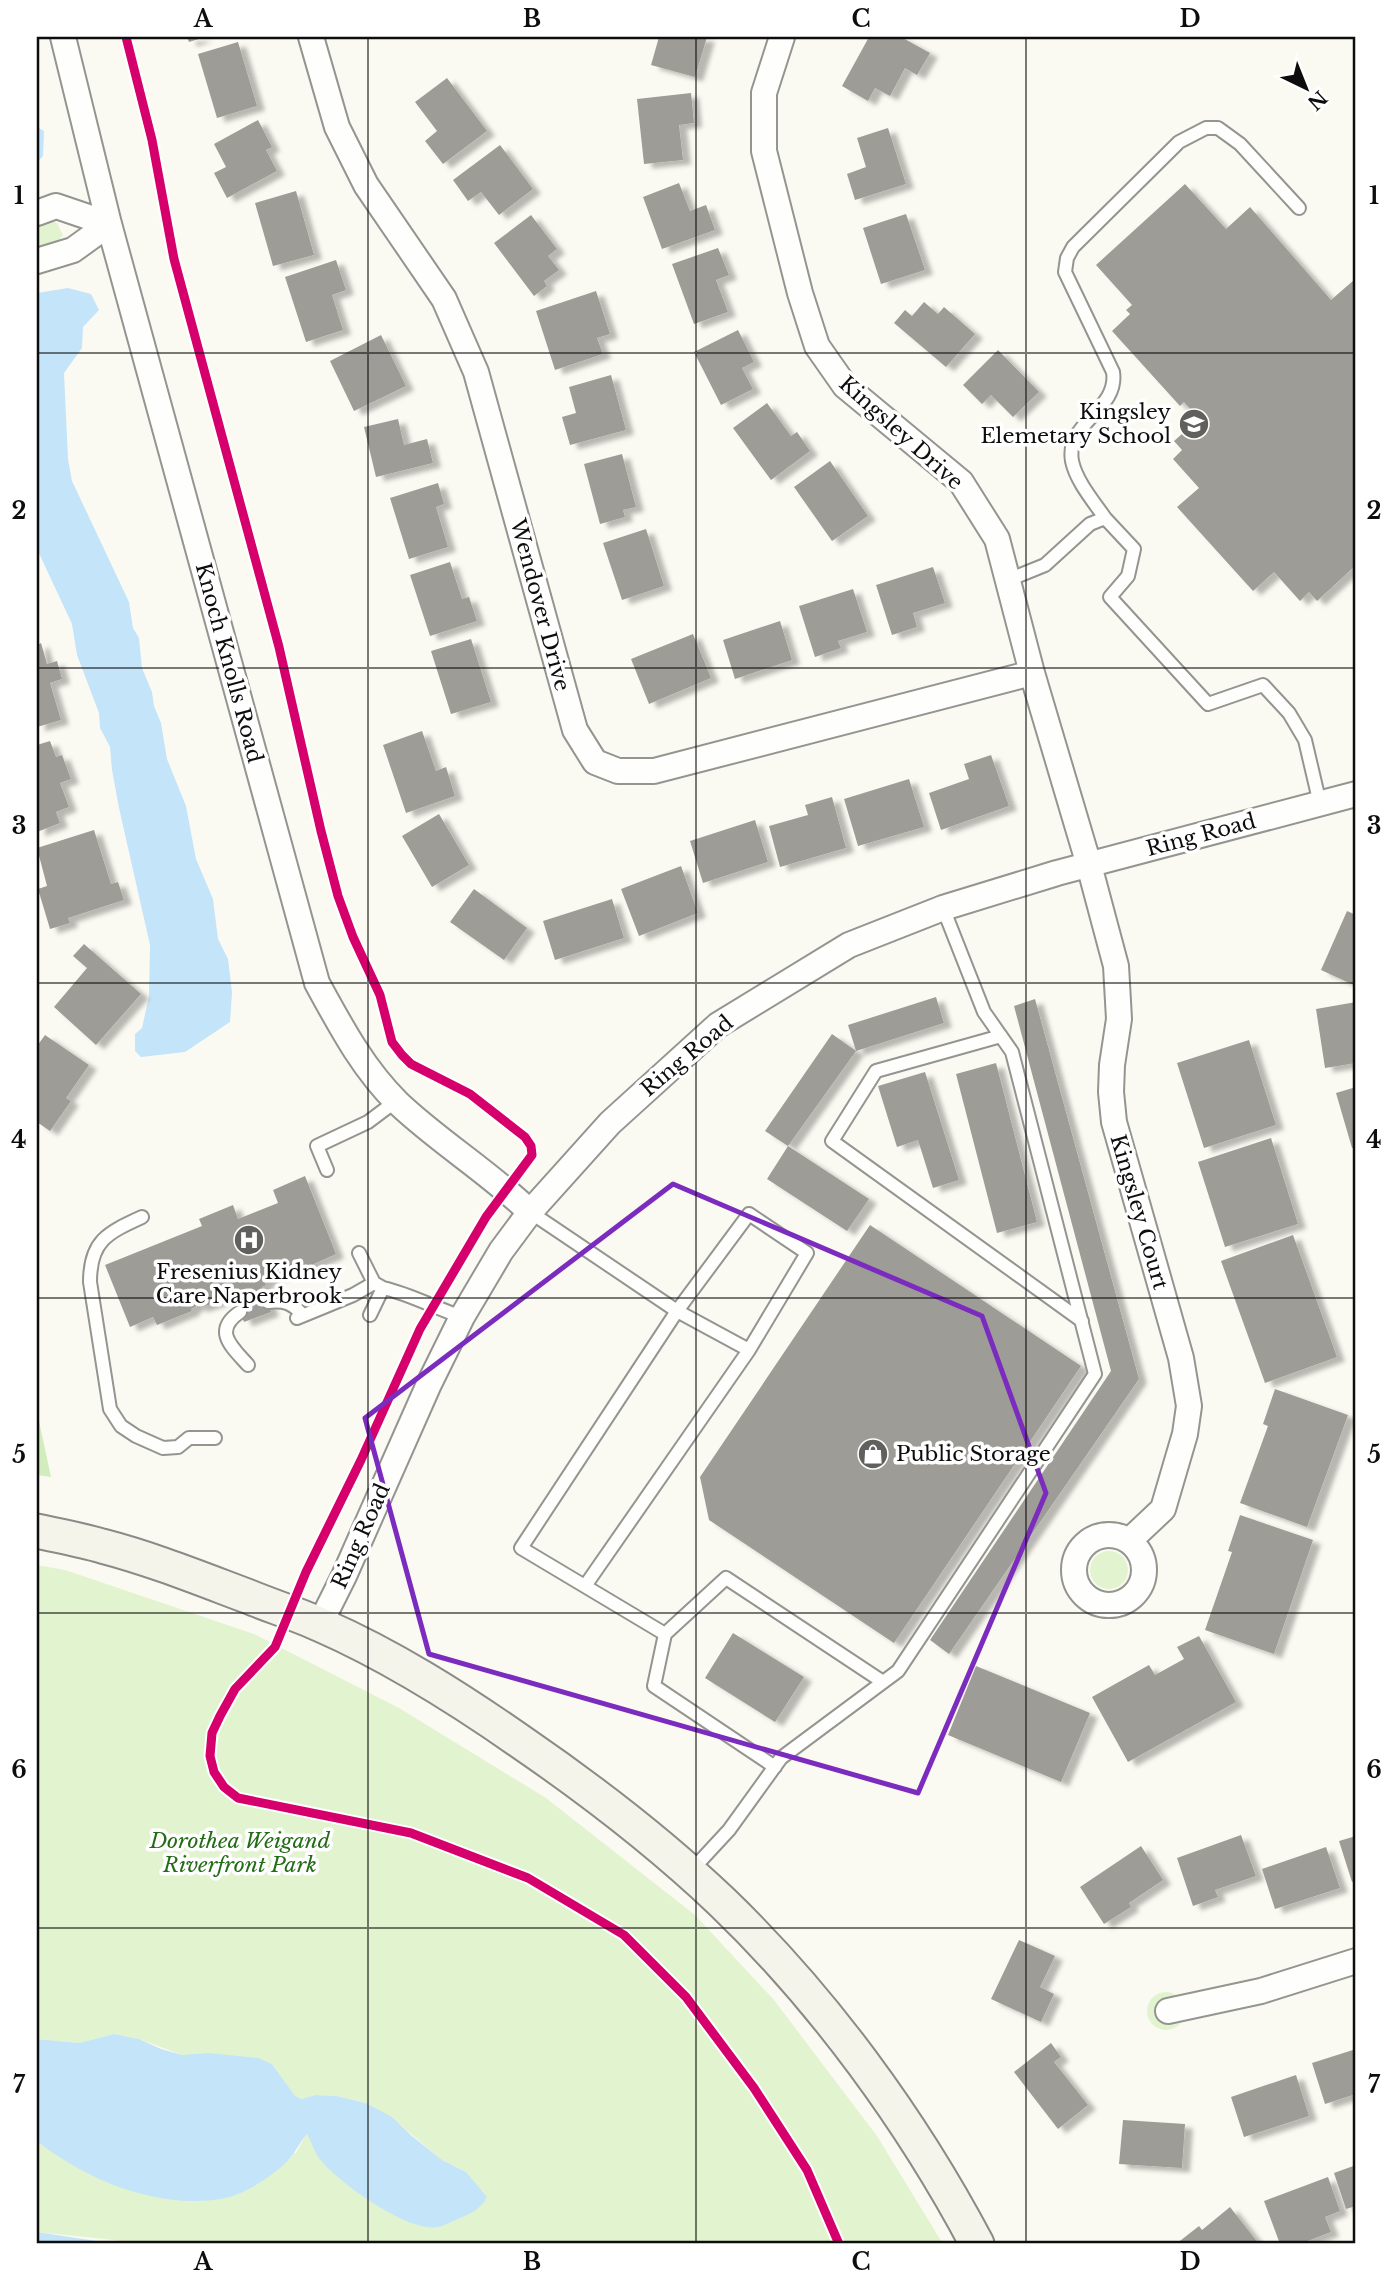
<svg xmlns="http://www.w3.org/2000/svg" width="1393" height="2281" font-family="'Libre Baskerville',serif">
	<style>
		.green { fill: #e2f3cf }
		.forest { fill: #d2ecbc }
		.water { fill: #c4e4fa }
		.building { fill: #9e9c97; filter: url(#shadow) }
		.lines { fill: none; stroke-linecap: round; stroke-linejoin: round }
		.lane-casing { stroke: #949490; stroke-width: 16 }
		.street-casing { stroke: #949490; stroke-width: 28 }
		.secondary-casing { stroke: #8b8a87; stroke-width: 37 }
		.lane { stroke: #fefefd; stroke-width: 12 }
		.street { stroke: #fefefd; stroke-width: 24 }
		.secondary { stroke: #f5f4ea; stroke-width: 33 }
		.cycleway-casing { stroke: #fff; stroke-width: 13 }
		.cycleway { stroke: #d6006c; stroke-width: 9 }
		.marked { fill: none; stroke: #7b2cbf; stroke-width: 5; stroke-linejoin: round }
		.grid { fill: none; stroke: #0d0d0d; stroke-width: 2; stroke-opacity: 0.55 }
		.labels { text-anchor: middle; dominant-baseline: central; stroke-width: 7; stroke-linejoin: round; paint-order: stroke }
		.poi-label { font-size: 21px; fill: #0d0d0d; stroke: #fff; text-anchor: end }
		.street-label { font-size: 21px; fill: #0d0d0d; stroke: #fff }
		.park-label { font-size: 21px; font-style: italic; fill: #236c16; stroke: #fff }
		.neatline { fill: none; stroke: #0d0d0d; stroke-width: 2.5 }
		.grid-label { font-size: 23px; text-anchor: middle; font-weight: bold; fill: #0d0d0d }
	</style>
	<defs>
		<filter id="shadow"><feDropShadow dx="8" dy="4.5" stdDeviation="2" flood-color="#0004"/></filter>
	</defs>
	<rect width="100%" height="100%" fill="#fbfaf2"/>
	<path class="green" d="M 53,221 L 57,223 L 63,235 L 58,241 L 37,247 L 37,226 Z
		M1090 1570a19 19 0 1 1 38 0a19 19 0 1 1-38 0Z
		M 37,1565 L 65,1570 L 254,1634 L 399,1708 L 546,1798 L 695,1915 L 774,2000 L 877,2136 L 943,2244 L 152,2244 L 37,2232 L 37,2141 L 296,2153 L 307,2133 L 466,2172 L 442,2160 L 391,2117 L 366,2103 L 338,2096 L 315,2095 L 302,2099 L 294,2096 L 272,2064 L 182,2055 L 139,2039 L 114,2034 L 79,2043 L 37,2039 Z
		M1147 2011a19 19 0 1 1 38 0a19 19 0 1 1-38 0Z"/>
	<path class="forest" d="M 37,1412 L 51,1477 L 37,1475 Z"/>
	<path class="water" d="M 37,127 L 44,131 L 43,156 L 37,162 Z
		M 68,288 L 91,294 L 99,310 L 83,327 L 82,348 L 64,373 L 68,459 L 72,481 L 129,602 L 133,628 L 139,638 L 142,668 L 152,692 L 154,706 L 161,723 L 167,759 L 186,806 L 196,859 L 213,899 L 218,939 L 228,959 L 232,992 L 230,1022 L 185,1052 L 141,1057 L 135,1051 L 135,1034 L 142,1028 L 149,996 L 150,945 L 119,808 L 112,770 L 110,747 L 100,728 L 99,713 L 77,655 L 72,624 L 37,549 L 37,505 L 39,502 L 37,481 L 37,293 Z
		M 114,2034 L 139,2039 L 161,2049 L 182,2055 L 208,2053 L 258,2058 L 272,2064 L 295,2096 L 302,2099 L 315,2095 L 337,2096 L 366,2103 L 392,2117 L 412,2136 L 442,2160 L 466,2172 L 487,2197 C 481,2209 470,2214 458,2219 C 452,2221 444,2226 438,2227 C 408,2233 336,2181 319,2158 C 314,2151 311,2141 307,2134 C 297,2146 295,2155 281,2167 C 266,2180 241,2196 220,2199 C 157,2209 86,2180 37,2141 L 37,2039 L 79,2043 Z
		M 37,2232 L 103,2242 L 150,2244 L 37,2244 Z"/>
	<path class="building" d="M 187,37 L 205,37 L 189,42 Z
		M 659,37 L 707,37 L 695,77 L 651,65 Z
		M 869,37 L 901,37 L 930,53 L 917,75 L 905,68 L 890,96 L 875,88 L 868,101 L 842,86 Z
		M 238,42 L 257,106 L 217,118 L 198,54 Z
		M 447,78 L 487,131 L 443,164 L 425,141 L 437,131 L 415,102 Z
		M 691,93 L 694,123 L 679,125 L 683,160 L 644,164 L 637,99 Z
		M 258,120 L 272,147 L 266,150 L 277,171 L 227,198 L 214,173 L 226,167 L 214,144 Z
		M 888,128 L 906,184 L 855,200 L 847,174 L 866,167 L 857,138 Z
		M 500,145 L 533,189 L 499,215 L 481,192 L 468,201 L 453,180 Z
		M 679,183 L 690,211 L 706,205 L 715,230 L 662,249 L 643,197 Z
		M 1185,184 L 1226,229 L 1250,207 L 1331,300 L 1354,280 L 1356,283 L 1356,565 L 1317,601 L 1309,592 L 1300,601 L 1274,572 L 1253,591 L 1177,507 L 1199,488 L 1173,459 L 1182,450 L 1174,441 L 1199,419 L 1184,402 L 1180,406 L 1112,331 L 1130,314 L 1126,310 L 1132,305 L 1096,265 Z
		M 296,191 L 314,255 L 273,266 L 255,203 Z
		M 906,214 L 925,270 L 881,284 L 863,228 Z
		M 531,215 L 557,249 L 548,256 L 559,270 L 544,281 L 547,286 L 534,296 L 494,243 Z
		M 718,248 L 729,275 L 716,280 L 728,312 L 694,324 L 672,264 Z
		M 336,260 L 346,290 L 332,295 L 343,330 L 306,342 L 285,277 Z
		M 596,291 L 610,334 L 597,338 L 603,354 L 555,370 L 536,311 Z
		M 924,302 L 938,314 L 944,307 L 975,334 L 946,367 L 894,323 L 905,310 L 912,316 Z
		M 738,330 L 754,362 L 742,368 L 753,389 L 721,405 L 694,352 Z
		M 381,335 L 406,386 L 354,411 L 330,361 Z
		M 998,350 L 1039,392 L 1013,417 L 991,395 L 982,404 L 963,385 Z
		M 611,375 L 626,430 L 570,445 L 562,417 L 576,413 L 569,387 Z
		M 767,403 L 791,436 L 797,432 L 810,451 L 771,480 L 733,428 Z
		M 398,419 L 404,445 L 427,439 L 433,463 L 376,477 L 364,427 Z
		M 622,454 L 636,507 L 623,510 L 625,517 L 600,524 L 584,464 Z
		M 830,461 L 868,516 L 832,541 L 794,487 Z
		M 438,483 L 444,504 L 436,507 L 448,547 L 409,559 L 390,498 Z
		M 646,529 L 664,586 L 622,600 L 603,543 Z
		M 450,562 L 462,599 L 469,597 L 477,621 L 430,636 L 410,575 Z
		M 933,567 L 945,603 L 913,613 L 917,627 L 892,635 L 876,585 Z
		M 853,589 L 867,632 L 838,641 L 841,648 L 815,657 L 799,606 Z
		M 780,621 L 792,660 L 735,679 L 723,640 Z
		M 693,634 L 711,678 L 649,704 L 631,659 Z
		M 471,639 L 491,702 L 451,714 L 431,651 Z
		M 41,643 L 47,664 L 57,661 L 62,679 L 50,683 L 61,720 L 37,727 L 37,645 Z
		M 422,731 L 436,771 L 446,767 L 455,796 L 406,813 L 383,745 Z
		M 50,741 L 56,757 L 62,755 L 71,779 L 60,783 L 69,807 L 56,812 L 60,823 L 37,832 L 37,745 Z
		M 991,755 L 1009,806 L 941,830 L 929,793 L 969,779 L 964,764 Z
		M 909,779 L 924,827 L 858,846 L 844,799 Z
		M 832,797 L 846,848 L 780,867 L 769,826 L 808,815 L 805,805 Z
		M 439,814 L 469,865 L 432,887 L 402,836 Z
		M 755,820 L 768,862 L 703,883 L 690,841 Z
		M 94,830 L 111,884 L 118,882 L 124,900 L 68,918 L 70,923 L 50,929 L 38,889 L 47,886 L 37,848 Z
		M 681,866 L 698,913 L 639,936 L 621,889 Z
		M 474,889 L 527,928 L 504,960 L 450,922 Z
		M 612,899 L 624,938 L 555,960 L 543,921 Z
		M 1347,911 L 1356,915 L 1356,986 L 1321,970 Z
		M 84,944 L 141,994 L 96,1045 L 54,1007 L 87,968 L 73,956 Z
		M 936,997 L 944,1023 L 856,1051 L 848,1025 Z
		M 1035,999 L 1139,1379 L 949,1654 L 930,1640 L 1111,1371 L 1014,1006 Z
		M 1356,1002 L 1356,1063 L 1325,1068 L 1316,1009 Z
		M 832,1034 L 856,1051 L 788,1146 L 765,1131 Z
		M 45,1035 L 89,1065 L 66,1098 L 71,1101 L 50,1131 L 37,1122 L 37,1046 Z
		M 1249,1040 L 1276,1125 L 1204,1148 L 1177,1063 Z
		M 996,1063 L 1037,1222 L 997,1233 L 956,1074 Z
		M 925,1072 L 959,1180 L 933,1188 L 918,1140 L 897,1147 L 878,1086 Z
		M 1356,1087 L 1356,1147 L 1352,1148 L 1336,1093 Z
		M 1271,1138 L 1298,1224 L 1225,1247 L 1198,1162 Z
		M 788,1146 L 869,1199 L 847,1231 L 767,1179 Z
		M 305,1176 L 336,1254 L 303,1269 L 302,1265 L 265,1282 L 266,1285 L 262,1287 L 271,1312 L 244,1322 L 233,1293 L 219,1298 L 220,1301 L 199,1308 L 198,1305 L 191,1309 L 192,1311 L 157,1325 L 153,1317 L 130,1327 L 105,1265 L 202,1226 L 199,1219 L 233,1205 L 238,1219 L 278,1203 L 273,1190 Z
		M 870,1225 L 1081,1366 L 894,1643 L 709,1520 L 700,1477 Z
		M 1293,1235 L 1337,1357 L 1265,1383 L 1221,1261 Z
		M 1275,1389 L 1348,1415 L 1307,1527 L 1240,1503 L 1268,1426 L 1263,1424 Z
		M 1240,1515 L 1313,1540 L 1274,1654 L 1205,1630 L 1232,1552 L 1228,1551 Z
		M 733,1633 L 804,1677 L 775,1722 L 705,1678 Z
		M 1199,1636 L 1236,1702 L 1128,1762 L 1092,1697 L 1149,1665 L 1155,1675 L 1184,1659 L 1177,1647 Z
		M 976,1666 L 1090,1713 L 1061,1782 L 948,1735 Z
		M 1241,1835 L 1256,1876 L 1215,1890 L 1218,1897 L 1193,1906 L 1177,1858 Z
		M 1356,1836 L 1356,1881 L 1352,1882 L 1339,1841 Z
		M 1141,1846 L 1163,1880 L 1129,1903 L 1131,1907 L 1104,1924 L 1080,1887 Z
		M 1326,1847 L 1340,1888 L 1275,1909 L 1262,1869 Z
		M 1019,1940 L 1055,1956 L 1040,1987 L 1054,1994 L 1041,2022 L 991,1999 Z
		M 1051,2043 L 1061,2057 L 1054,2062 L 1088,2105 L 1058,2129 L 1014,2072 Z
		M 1356,2049 L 1356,2094 L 1325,2104 L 1312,2063 Z
		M 1296,2075 L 1309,2116 L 1244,2137 L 1231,2097 Z
		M 1123,2120 L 1185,2124 L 1182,2168 L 1119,2164 Z
		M 1356,2165 L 1356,2206 L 1346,2209 L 1334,2173 Z
		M 1328,2177 L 1340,2211 L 1325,2217 L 1331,2232 L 1300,2244 L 1280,2244 L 1264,2201 Z
		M 1230,2207 L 1259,2244 L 1176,2244 L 1199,2226 L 1202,2230 Z"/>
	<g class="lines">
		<g class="lane-casing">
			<path id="lane" d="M 1105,518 C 1094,502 1076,481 1072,461 C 1065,422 1119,410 1113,372 L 1065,272 L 1067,258 L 1073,247 L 1179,142 L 1206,128 L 1218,128 L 1240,144 L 1299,208
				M 1008,580 L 1045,565 L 1090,524 L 1105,518 L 1134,549 L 1128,576 L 1110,597 L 1208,704 L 1263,685 L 1289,713 L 1305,740 L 1320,804
				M 1001,1036 L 876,1071 L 832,1141 L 1082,1321
				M 327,1170 L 317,1146 L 368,1122 L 396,1101
				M 530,1212 L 677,1311 L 521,1548 L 665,1634 L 654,1686 L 775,1767
				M 749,1214 L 807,1253 L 749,1350 L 677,1311 Z
				M 142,1217 C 107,1233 90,1241 90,1282 L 110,1409 L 121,1426 L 136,1436 L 163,1448 L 178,1447 L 189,1438 L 215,1438
				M 359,1253 L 374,1283
				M 268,1302 C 284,1300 292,1303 303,1315
				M 240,1312 C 212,1331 232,1347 248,1365
				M 370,1315 L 383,1288 C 410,1294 435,1308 462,1317
				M 297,1318 L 353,1295 L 374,1283 L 383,1288
				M 585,1586 L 749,1350
				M 665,1634 L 726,1578 L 883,1682
				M 691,1871 L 729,1830 L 781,1758 L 898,1671 L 1095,1374 L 1012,1052 L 984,1012 L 943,908"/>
		</g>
		<g class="street-casing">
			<path id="street" d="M 63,37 L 109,224 L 317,983 C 340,1025 363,1069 398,1103 C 439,1142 489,1172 530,1212
				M 311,37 L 337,127 L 366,185 L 444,299 L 476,372 L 575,730 L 595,762 L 618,771 L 654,771 L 1032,673
				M 782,37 L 764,93 L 764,151 L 800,293 L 817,346 L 845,386 L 961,482 L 997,539 L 1032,673 L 1089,865 L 1116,966 L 1119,1019 L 1112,1065 L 1111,1092 L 1114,1122 L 1181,1358 L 1189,1406 L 1185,1434 L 1163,1509 L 1129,1541
				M 37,213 L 56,206 L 109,224
				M 37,261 L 73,250 L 109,224
				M1074 1570a35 35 0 1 1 70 0a35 35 0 1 1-70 0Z
				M 320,1624 L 344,1576 L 429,1384 L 462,1317 L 501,1251 L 530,1212 L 610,1123 L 718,1025 L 849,945 L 943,908 L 1057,873 L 1356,794
				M 1168,2011 L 1261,1991 L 1356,1961"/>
		</g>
		<g class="secondary-casing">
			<path id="secondary" d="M 37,1531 C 59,1536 81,1540 102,1546 C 152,1559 199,1578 247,1596 C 271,1606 297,1614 321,1625 C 392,1656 458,1698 521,1742 C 591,1790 660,1843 722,1902 C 823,1999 912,2121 977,2244"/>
		</g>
		<use href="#lane" class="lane"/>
		<use href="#street" class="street"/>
		<use href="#secondary" class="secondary"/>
		<g class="cycleway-casing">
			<path id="cycleway" d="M 126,37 L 152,140 L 174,259 L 279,647 L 321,831 L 338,896 L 353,937 L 380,995 L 392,1042 L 402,1055 L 411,1064 L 470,1094 L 525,1137 L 531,1146 L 532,1155 L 486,1217 L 420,1329 L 361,1460 L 306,1572 L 275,1647 L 235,1689 L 220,1716 L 212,1733 L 210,1756 L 214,1772 L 224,1787 L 238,1798 L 411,1833 L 528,1878 L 624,1935 L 686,1997 L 754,2088 L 807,2170 L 839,2244"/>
		</g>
		<use href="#cycleway" class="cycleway"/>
	</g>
	<path class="marked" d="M 673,1184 L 982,1316 L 1046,1493 L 918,1793 L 429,1654 L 365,1418 Z"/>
	<path class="grid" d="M 368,37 L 368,2244M 696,37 L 696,2244M 1026,37 L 1026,2244M 37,353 L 1356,353M 37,668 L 1356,668M 37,983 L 1356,983M 37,1298 L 1356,1298M 37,1613 L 1356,1613M 37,1928 L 1356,1928"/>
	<defs>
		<g id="school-disc" transform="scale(1.575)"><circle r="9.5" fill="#60605d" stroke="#fff"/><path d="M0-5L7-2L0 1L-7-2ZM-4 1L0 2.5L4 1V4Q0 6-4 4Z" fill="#fff"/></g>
		<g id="hospital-disc" transform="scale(1.575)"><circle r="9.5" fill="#60605d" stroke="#fff"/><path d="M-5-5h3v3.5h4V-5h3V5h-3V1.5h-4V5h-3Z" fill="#fff"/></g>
		<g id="shop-disc" transform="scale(1.575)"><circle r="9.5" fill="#60605d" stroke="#fff"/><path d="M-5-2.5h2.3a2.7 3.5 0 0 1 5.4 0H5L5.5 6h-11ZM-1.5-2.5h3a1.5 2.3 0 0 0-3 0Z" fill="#fff"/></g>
	</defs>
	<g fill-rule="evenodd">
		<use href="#school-disc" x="1194" y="424"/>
		<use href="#hospital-disc" x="249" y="1240"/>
		<use href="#shop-disc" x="873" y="1454"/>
	</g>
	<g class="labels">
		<g class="poi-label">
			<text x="1171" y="412">Kingsley<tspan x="1171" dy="24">Elemetary School</tspan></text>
			<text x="249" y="1272" text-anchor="middle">Fresenius Kidney<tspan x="249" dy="24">Care Naperbrook</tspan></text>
			<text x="896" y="1454" text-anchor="start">Public Storage</text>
		</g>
		<g class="street-label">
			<text transform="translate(901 433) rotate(42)">Kingsley Drive</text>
			<text transform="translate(540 605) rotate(75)">Wendover Drive</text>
			<text transform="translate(229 663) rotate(75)">Knoch Knolls Road</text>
			<text transform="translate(1201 835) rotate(-15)">Ring Road</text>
			<text transform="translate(687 1056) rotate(-40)">Ring Road</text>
			<text transform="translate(1139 1212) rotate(74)">Kingsley Court</text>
			<text transform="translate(361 1536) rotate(-66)">Ring Road</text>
		</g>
		<g class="park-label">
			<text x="240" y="1841">Dorothea Weigand<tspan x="240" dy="24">Riverfront Park</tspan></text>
		</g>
	</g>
	<rect width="1393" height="2281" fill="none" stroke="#ffffff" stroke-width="77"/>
	<g transform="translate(1306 88) rotate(137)" stroke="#ffffff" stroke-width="5" paint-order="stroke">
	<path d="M0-5L12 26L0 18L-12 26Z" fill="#0d0d0d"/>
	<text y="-10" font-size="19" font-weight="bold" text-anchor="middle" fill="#0d0d0d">N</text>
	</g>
	<rect x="38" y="38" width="1316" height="2204" class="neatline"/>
	<g class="grid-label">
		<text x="203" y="27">A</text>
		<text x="532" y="27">B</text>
		<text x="861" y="27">C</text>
		<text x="1190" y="27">D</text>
		<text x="19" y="204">1</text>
		<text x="1374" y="204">1</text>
		<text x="19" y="519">2</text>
		<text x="1374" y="519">2</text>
		<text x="19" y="834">3</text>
		<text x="1374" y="834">3</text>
		<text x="19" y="1148">4</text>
		<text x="1374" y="1148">4</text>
		<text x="19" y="1463">5</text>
		<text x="1374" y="1463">5</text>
		<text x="19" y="1778">6</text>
		<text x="1374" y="1778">6</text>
		<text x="19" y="2093">7</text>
		<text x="1374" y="2093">7</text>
		<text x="203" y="2270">A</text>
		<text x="532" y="2270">B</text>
		<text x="861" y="2270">C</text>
		<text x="1190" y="2270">D</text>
	</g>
</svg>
